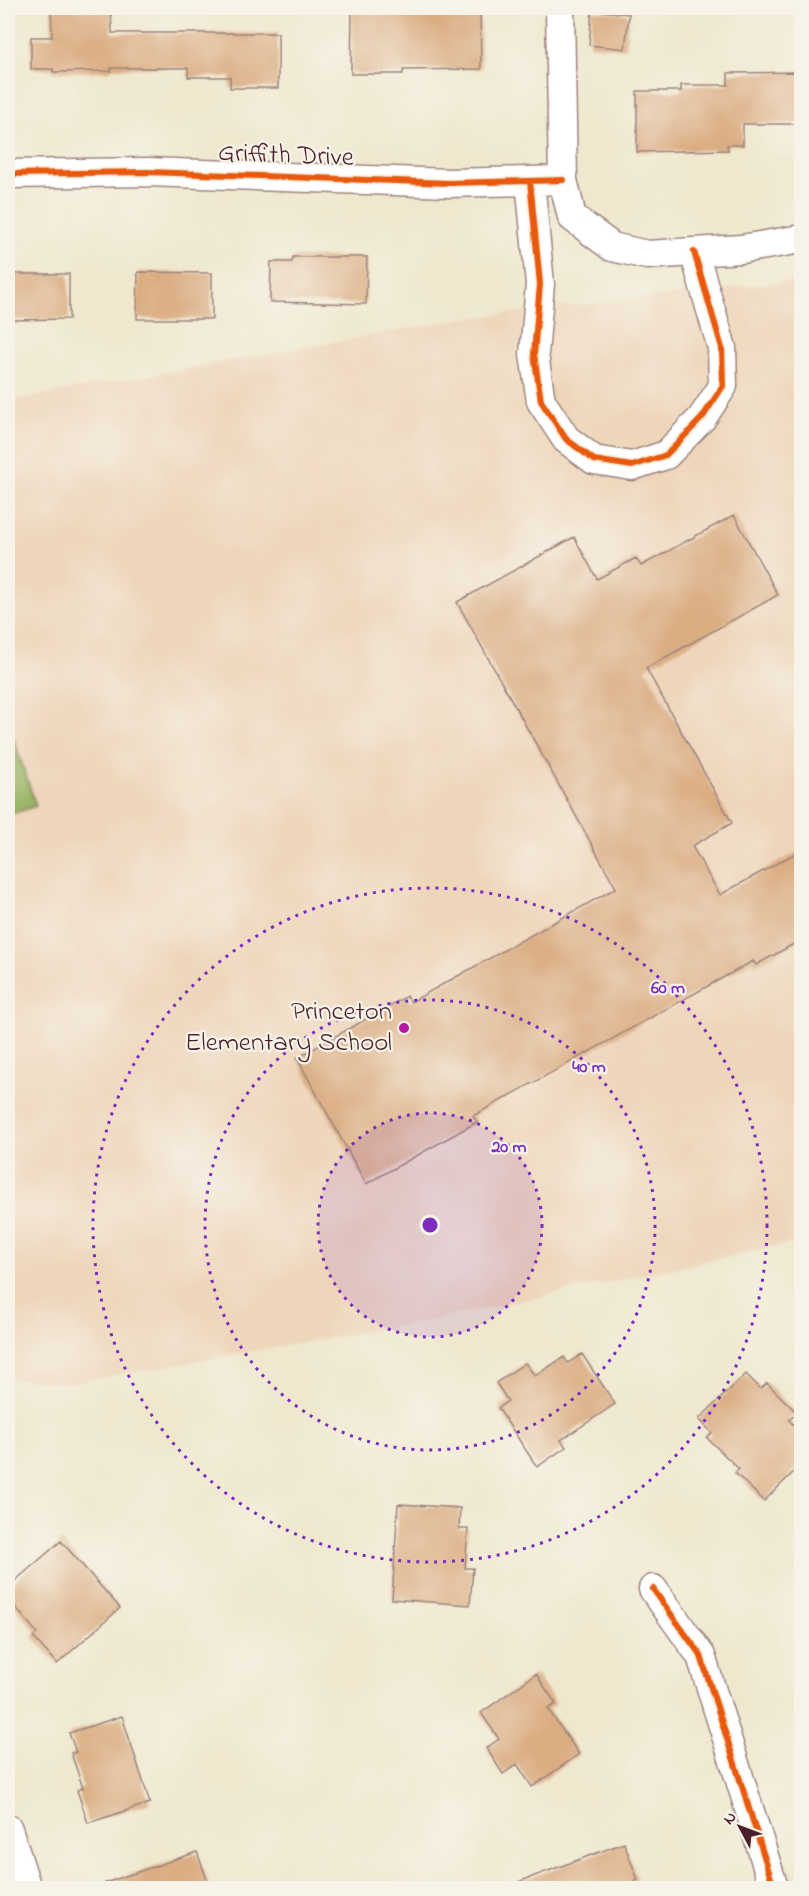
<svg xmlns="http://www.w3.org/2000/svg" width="809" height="1896" font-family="'Indie Flower',sans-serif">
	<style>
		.built { fill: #eed6bb }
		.forest { fill: #9ab466; stroke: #726a48; stroke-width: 1.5 }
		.building { fill: #dbad83 }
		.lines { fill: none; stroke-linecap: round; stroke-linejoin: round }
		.street-casing { stroke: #9c847d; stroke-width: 31 }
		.street { stroke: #fff; stroke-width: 28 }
		.cycleway-casing { stroke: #f7f3e8; stroke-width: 10 }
		.cycleway { stroke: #e8590c; stroke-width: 6 }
		.ring { fill: none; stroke: #7b2cbf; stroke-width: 3; stroke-dasharray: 3 6 }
		.poi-dot { fill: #b5179e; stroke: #f7f3e8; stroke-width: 2 }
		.labels { text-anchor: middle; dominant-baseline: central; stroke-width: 4.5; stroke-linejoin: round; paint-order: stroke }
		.street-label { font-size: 27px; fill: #4a1f2b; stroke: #f7f3e8 }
		.poi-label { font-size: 27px; fill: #4a1f2b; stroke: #f7f3e8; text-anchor: end }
		.centre { fill: #7b2cbf; stroke: #f7f3e8; stroke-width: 3 }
		.ring-label { font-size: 18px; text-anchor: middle; font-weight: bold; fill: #7b2cbf; stroke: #f7f3e8; stroke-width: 4.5; stroke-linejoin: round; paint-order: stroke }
	</style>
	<rect width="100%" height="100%" fill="#f7f3e8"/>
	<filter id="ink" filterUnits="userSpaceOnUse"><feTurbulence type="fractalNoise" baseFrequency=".0167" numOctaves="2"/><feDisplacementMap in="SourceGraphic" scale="12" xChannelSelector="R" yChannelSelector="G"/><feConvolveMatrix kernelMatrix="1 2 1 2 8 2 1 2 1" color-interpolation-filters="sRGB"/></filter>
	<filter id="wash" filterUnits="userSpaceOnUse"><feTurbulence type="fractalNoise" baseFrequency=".008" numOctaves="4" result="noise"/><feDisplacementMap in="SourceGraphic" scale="24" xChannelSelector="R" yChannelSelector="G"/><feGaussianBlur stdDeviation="1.35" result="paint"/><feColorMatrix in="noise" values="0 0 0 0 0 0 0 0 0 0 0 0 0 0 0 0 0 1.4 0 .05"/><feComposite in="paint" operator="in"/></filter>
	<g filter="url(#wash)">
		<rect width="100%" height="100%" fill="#efe8cf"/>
		<path class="built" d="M 801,280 L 801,1241 L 422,1322 L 70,1383 L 8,1379 L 8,815 L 36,806 L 8,722 L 8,401 L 467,318 Z"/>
		<path class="forest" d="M 8,722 L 36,806 L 8,815 Z"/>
		<g id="blocks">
			<path class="building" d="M 51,8 L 111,8 L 112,33 L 278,33 L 278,88 L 230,88 L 230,77 L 188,77 L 188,68 L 111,68 L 111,71 L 53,72 L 53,69 L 31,69 L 31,37 L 52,37 Z
				M 352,8 L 480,8 L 481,69 L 403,70 L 403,74 L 351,74 Z
				M 592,10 L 629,14 L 625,49 L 589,45 Z
				M 801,72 L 801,124 L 743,124 L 743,145 L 727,145 L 728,150 L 637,152 L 637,91 L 681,91 L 681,85 L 728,85 L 728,73 Z
				M 293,257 L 367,257 L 366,304 L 270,302 L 271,262 L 292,262 Z
				M 138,272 L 212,273 L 212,319 L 137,319 Z
				M 8,274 L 69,274 L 69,319 L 8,320 Z
				M 734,515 L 778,595 L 646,668 L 732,823 L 692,846 L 720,895 L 801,850 L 801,940 L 756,965 L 753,961 L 473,1116 L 477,1122 L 366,1184 L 297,1058 L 407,996 L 411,1002 L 616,888 L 457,602 L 574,537 L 597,579 L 636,558 L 641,566 Z
				M 582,1354 L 615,1404 L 561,1440 L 566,1447 L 537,1467 L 498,1408 L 508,1401 L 496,1383 L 525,1363 L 535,1376 L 564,1357 L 568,1363 Z
				M 746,1374 L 761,1389 L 767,1383 L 797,1413 L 789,1420 L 801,1433 L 801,1465 L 764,1501 L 735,1473 L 739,1469 L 707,1438 L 712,1433 L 699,1419 Z
				M 398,1504 L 460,1508 L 459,1529 L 468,1529 L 465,1568 L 473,1568 L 470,1605 L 392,1599 Z
				M 61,1541 L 120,1608 L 57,1664 L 33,1637 L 37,1633 L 8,1598 L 8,1587 Z
				M 536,1674 L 556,1704 L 548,1709 L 579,1754 L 532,1787 L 517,1764 L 503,1774 L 486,1748 L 499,1739 L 481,1713 Z
				M 122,1716 L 150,1803 L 88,1823 L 77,1790 L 83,1788 L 71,1753 L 76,1752 L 69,1733 Z
				M 624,1843 L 638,1880 L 615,1888 L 510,1888 L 510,1885 Z
				M 197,1852 L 210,1888 L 106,1888 L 105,1883 Z"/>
		</g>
	</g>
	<g filter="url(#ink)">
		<use href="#blocks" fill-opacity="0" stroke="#9c847d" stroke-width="1.5"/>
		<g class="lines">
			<g class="street-casing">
				<path id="street" d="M 560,8 L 563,180 L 572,217 L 612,247 L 647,255 L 741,249 L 802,239
					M 8,174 L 148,172 L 449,183 L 563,180
					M 530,181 L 540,284 L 534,354 L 541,401 L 566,439 L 594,460 L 632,466 L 666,455 L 702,418 L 723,386 L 722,348 L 694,252
					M 653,1589 L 701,1656 L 774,1888
					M 8,1829 L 27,1888"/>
			</g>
			<use href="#street" class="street"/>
			<g class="cycleway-casing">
				<path id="cycleway" d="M 8,174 L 148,172 L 449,183 L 563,180
					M 530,181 L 540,284 L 534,354 L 541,401 L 566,439 L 594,460 L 632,466 L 666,455 L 702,418 L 723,386 L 722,348 L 694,252
					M 653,1589 L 701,1656 L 774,1888"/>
			</g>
			<use href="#cycleway" class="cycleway"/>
		</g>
	</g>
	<circle cx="430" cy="1225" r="112" fill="#7b2cbf" fill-opacity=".12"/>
	<g class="ring">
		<circle cx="430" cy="1225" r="112"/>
		<circle cx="430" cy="1225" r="225"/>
		<circle cx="430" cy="1225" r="337"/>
	</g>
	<circle class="poi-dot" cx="404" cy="1028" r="6"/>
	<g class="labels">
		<g class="street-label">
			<text transform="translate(286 156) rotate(2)">Griffith Drive</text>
		</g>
		<g class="poi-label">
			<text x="392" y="1012">Princeton<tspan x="392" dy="31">Elementary School</tspan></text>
		</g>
	</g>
	<circle cx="430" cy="1225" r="9" class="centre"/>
	<g class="ring-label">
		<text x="668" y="993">60 m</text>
		<text x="589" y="1072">40 m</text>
		<text x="509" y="1152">20 m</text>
	</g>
	<rect width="809" height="1896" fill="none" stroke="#f7f3e8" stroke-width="30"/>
	<g transform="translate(740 1827) rotate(311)" stroke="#f7f3e8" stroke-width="4.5" paint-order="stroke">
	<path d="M0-4.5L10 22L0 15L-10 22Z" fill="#4a1f2b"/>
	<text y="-9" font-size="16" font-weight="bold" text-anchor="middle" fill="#4a1f2b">N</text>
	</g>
</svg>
